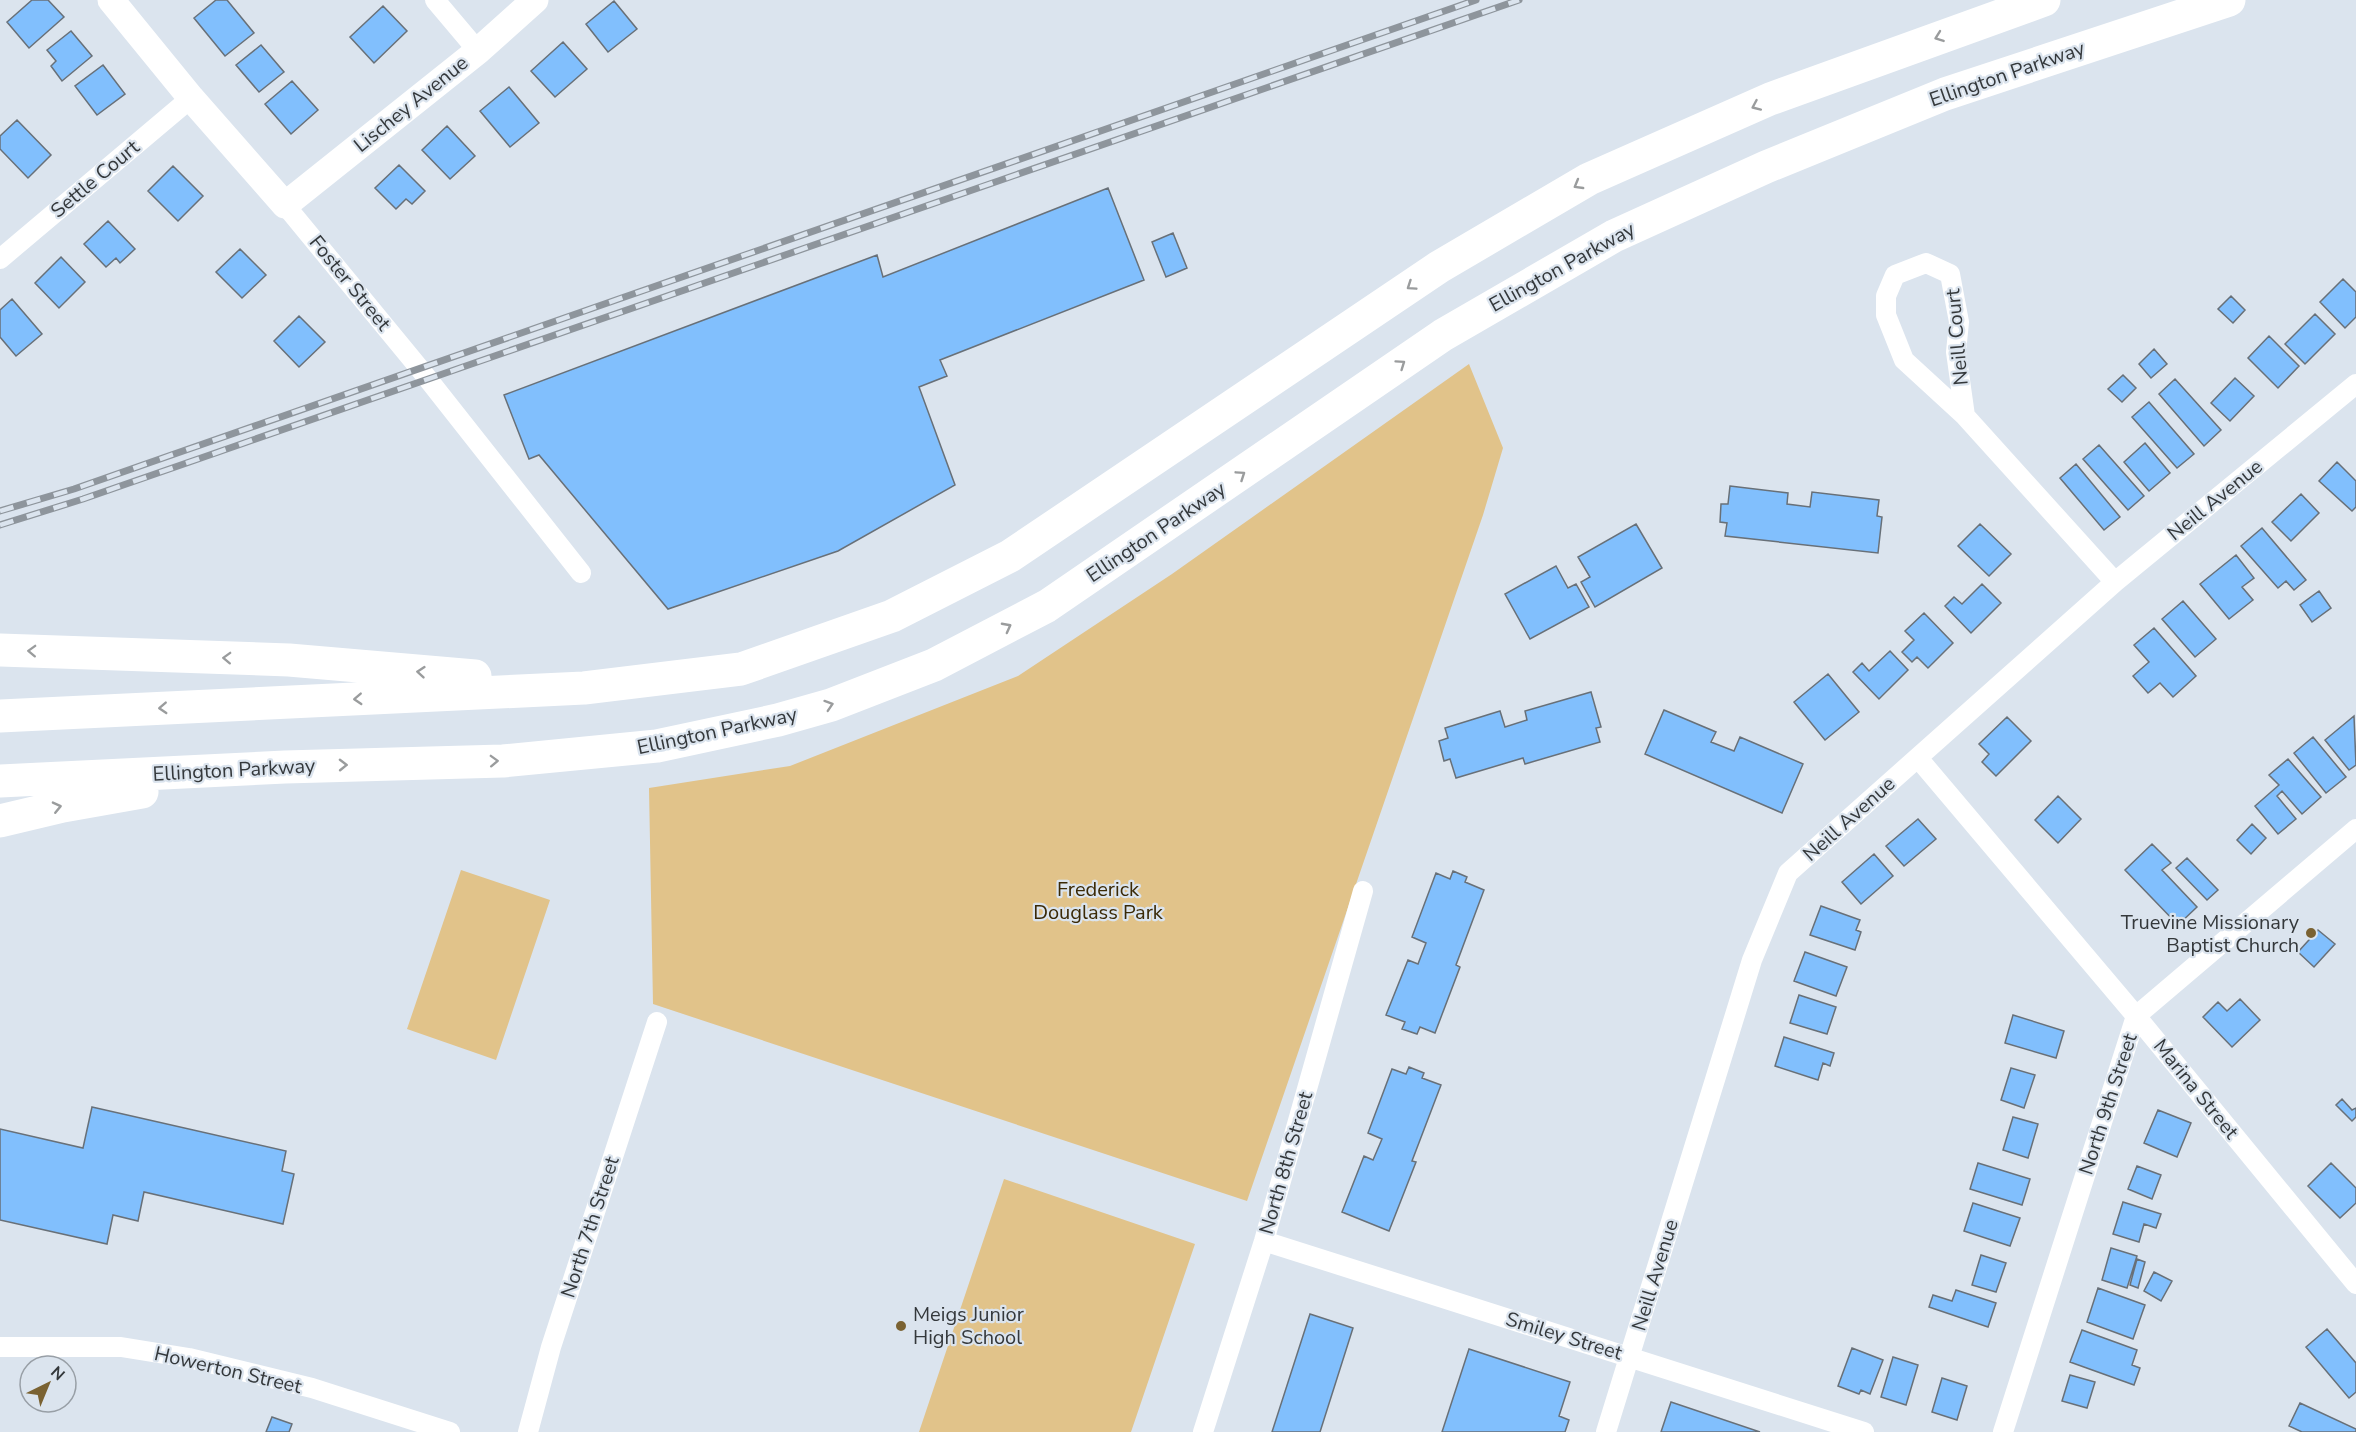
<svg xmlns="http://www.w3.org/2000/svg" width="2356" height="1432" font-family="'Nunito Sans',sans-serif">
	<style>
		.green { fill: #e1c38a }
		.building { fill: #81bffd; stroke: #687078; stroke-width: 1.5 }
		.lines { fill: none; stroke-linecap: round; stroke-linejoin: round }
		.street { stroke: #fff; stroke-width: 20 }
		.secondary { stroke: #fff; stroke-width: 27 }
		.highway { stroke: #fff; stroke-width: 33 }
		.rail-casing { stroke: #8e959c; stroke-width: 7 }
		.rail { stroke: #dbe4ee; stroke-width: 4.5; stroke-dasharray: 14; stroke-linecap: butt }
		.oneway { stroke: #9a9c9d }
		.poi-dot { fill: #7a6232; stroke: #dbe4ee; stroke-width: 2 }
		.labels { text-anchor: middle; dominant-baseline: central; stroke-width: 4.5; stroke-linejoin: round; paint-order: stroke }
		.street-label { font-size: 20px; fill: #34383b; stroke: #dbe4ee }
		.park-label { font-size: 20px; fill: #3a2905; stroke: #dbe4ee }
		.poi-label { font-size: 20px; fill: #34383b; stroke: #dbe4ee; text-anchor: end }
	</style>
	<rect width="100%" height="100%" fill="#dbe4ee"/>
	<path class="green" d="M 1469,364 L 1503,448 L 1483,515 L 1247,1201 L 653,1004 L 649,788 L 790,766 L 1018,676 L 1172,574 Z
		M 461,870 L 550,900 L 496,1060 L 407,1029 Z
		M 1004,1179 L 1195,1244 L 1131,1432 L 919,1432 Z"/>
	<path class="building" d="M 32,0 L 48,0 L 64,17 L 29,48 L 7,22 Z
		M 216,0 L 227,0 L 254,33 L 225,56 L 194,18 Z
		M 614,1 L 637,29 L 608,52 L 586,24 Z
		M 383,6 L 407,31 L 374,63 L 350,37 Z
		M 71,31 L 92,56 L 62,81 L 51,66 L 56,61 L 47,50 Z
		M 563,42 L 587,69 L 555,97 L 531,71 Z
		M 261,45 L 284,72 L 259,92 L 236,65 Z
		M 103,65 L 125,94 L 97,115 L 75,86 Z
		M 292,81 L 318,110 L 291,134 L 265,104 Z
		M 509,87 L 539,123 L 510,147 L 480,111 Z
		M 17,120 L 51,155 L 28,178 L 0,149 L 0,136 Z
		M 447,126 L 475,156 L 450,179 L 422,150 Z
		M 399,165 L 425,191 L 412,204 L 406,199 L 396,209 L 375,188 Z
		M 173,166 L 203,196 L 178,221 L 148,191 Z
		M 1108,188 L 1144,280 L 940,360 L 947,376 L 919,387 L 955,485 L 838,551 L 668,609 L 539,455 L 529,459 L 504,395 L 877,255 L 883,277 Z
		M 108,221 L 135,249 L 120,263 L 116,258 L 106,267 L 84,244 Z
		M 1173,233 L 1187,268 L 1166,277 L 1152,242 Z
		M 240,249 L 266,275 L 242,298 L 216,272 Z
		M 61,257 L 85,282 L 59,308 L 35,283 Z
		M 2343,279 L 2356,292 L 2356,317 L 2345,328 L 2320,302 Z
		M 2231,296 L 2245,310 L 2233,323 L 2218,309 Z
		M 12,299 L 42,334 L 16,356 L 0,337 L 0,310 Z
		M 2315,314 L 2335,334 L 2305,364 L 2285,344 Z
		M 299,316 L 325,342 L 299,367 L 274,341 Z
		M 2269,336 L 2299,366 L 2278,388 L 2248,358 Z
		M 2154,349 L 2167,364 L 2151,378 L 2139,364 Z
		M 2123,375 L 2136,388 L 2122,402 L 2108,389 Z
		M 2235,378 L 2254,396 L 2230,421 L 2211,403 Z
		M 2175,379 L 2221,430 L 2204,446 L 2159,394 Z
		M 2149,402 L 2194,454 L 2177,468 L 2132,417 Z
		M 2145,443 L 2170,473 L 2149,491 L 2124,462 Z
		M 2099,445 L 2144,496 L 2128,510 L 2083,459 Z
		M 2337,462 L 2356,481 L 2356,507 L 2352,511 L 2319,481 Z
		M 2076,464 L 2120,517 L 2104,530 L 2060,478 Z
		M 1730,486 L 1788,493 L 1787,504 L 1810,507 L 1812,492 L 1879,500 L 1877,516 L 1882,517 L 1878,553 L 1725,536 L 1727,523 L 1720,522 L 1721,504 L 1728,504 Z
		M 2301,494 L 2319,513 L 2291,541 L 2272,522 Z
		M 1636,524 L 1662,568 L 1595,607 L 1581,582 L 1590,577 L 1578,557 Z
		M 1980,524 L 2011,554 L 1989,576 L 1958,546 Z
		M 2262,528 L 2306,580 L 2294,590 L 2286,581 L 2278,588 L 2241,546 Z
		M 2236,555 L 2254,578 L 2242,587 L 2253,600 L 2229,619 L 2200,584 Z
		M 1556,566 L 1568,588 L 1576,584 L 1589,607 L 1530,639 L 1505,594 Z
		M 1982,584 L 2001,603 L 1971,633 L 1945,606 L 1954,597 L 1962,604 Z
		M 2319,591 L 2331,608 L 2312,622 L 2300,605 Z
		M 2183,601 L 2216,639 L 2195,657 L 2162,619 Z
		M 1924,613 L 1953,643 L 1928,668 L 1917,657 L 1912,662 L 1902,652 L 1914,640 L 1905,631 Z
		M 2154,628 L 2196,676 L 2173,697 L 2160,683 L 2148,693 L 2133,676 L 2149,662 L 2134,645 Z
		M 1890,651 L 1908,670 L 1879,699 L 1853,672 L 1862,663 L 1869,671 Z
		M 1828,674 L 1859,712 L 1825,740 L 1794,702 Z
		M 1591,692 L 1601,727 L 1596,728 L 1600,742 L 1525,764 L 1523,758 L 1456,778 L 1450,759 L 1444,761 L 1439,741 L 1448,738 L 1445,728 L 1500,711 L 1505,727 L 1527,720 L 1525,711 Z
		M 1664,710 L 1716,732 L 1711,742 L 1734,751 L 1740,737 L 1803,764 L 1782,813 L 1645,754 Z
		M 2354,716 L 2356,765 L 2349,770 L 2325,740 Z
		M 2007,717 L 2031,741 L 1996,776 L 1982,762 L 1989,754 L 1979,744 Z
		M 2313,737 L 2346,777 L 2326,793 L 2294,753 Z
		M 2288,759 L 2321,797 L 2302,814 L 2282,791 L 2277,796 L 2296,819 L 2278,834 L 2255,806 L 2279,785 L 2269,775 Z
		M 2058,796 L 2081,819 L 2058,843 L 2035,820 Z
		M 1918,819 L 1936,839 L 1904,866 L 1886,846 Z
		M 2252,824 L 2266,838 L 2251,854 L 2237,840 Z
		M 2152,844 L 2171,863 L 2162,870 L 2197,907 L 2178,925 L 2125,870 Z
		M 1874,854 L 1893,876 L 1861,904 L 1842,882 Z
		M 2187,858 L 2218,890 L 2207,900 L 2176,868 Z
		M 1453,871 L 1467,877 L 1465,882 L 1484,890 L 1456,965 L 1460,967 L 1435,1033 L 1420,1027 L 1417,1034 L 1402,1029 L 1405,1022 L 1386,1015 L 1408,960 L 1418,964 L 1426,943 L 1412,937 L 1436,873 L 1450,879 Z
		M 1821,906 L 1860,920 L 1856,930 L 1861,932 L 1855,950 L 1810,935 Z
		M 2318,930 L 2335,944 L 2314,967 L 2298,952 Z
		M 1805,952 L 1847,967 L 1836,996 L 1794,981 Z
		M 1799,995 L 1836,1007 L 1827,1034 L 1790,1023 Z
		M 2240,999 L 2260,1020 L 2232,1047 L 2203,1017 L 2218,1002 L 2227,1011 Z
		M 2013,1015 L 2064,1031 L 2056,1058 L 2005,1043 Z
		M 1784,1037 L 1834,1053 L 1830,1066 L 1823,1063 L 1818,1080 L 1775,1066 Z
		M 1409,1067 L 1424,1073 L 1422,1078 L 1441,1085 L 1412,1161 L 1416,1162 L 1389,1231 L 1342,1212 L 1364,1156 L 1373,1160 L 1382,1139 L 1368,1133 L 1392,1069 L 1406,1074 Z
		M 2011,1068 L 2035,1075 L 2024,1108 L 2001,1100 Z
		M 2342,1099 L 2352,1110 L 2356,1108 L 2356,1117 L 2352,1121 L 2336,1105 Z
		M 92,1107 L 286,1151 L 282,1171 L 294,1174 L 283,1224 L 144,1192 L 138,1221 L 113,1215 L 107,1244 L 0,1220 L 0,1129 L 83,1148 Z
		M 2158,1110 L 2191,1123 L 2177,1157 L 2144,1143 Z
		M 2013,1117 L 2038,1124 L 2028,1158 L 2003,1150 Z
		M 1978,1163 L 2030,1179 L 2022,1205 L 1970,1189 Z
		M 2331,1163 L 2356,1188 L 2356,1203 L 2340,1218 L 2308,1186 Z
		M 2137,1166 L 2161,1175 L 2152,1199 L 2128,1189 Z
		M 2123,1202 L 2161,1214 L 2156,1228 L 2144,1224 L 2139,1242 L 2113,1234 Z
		M 1973,1203 L 2020,1218 L 2010,1246 L 1964,1231 Z
		M 2111,1248 L 2137,1256 L 2127,1288 L 2102,1280 Z
		M 1981,1255 L 2006,1263 L 1996,1292 L 1972,1285 Z
		M 2137,1259 L 2145,1262 L 2138,1288 L 2130,1285 Z
		M 2154,1272 L 2172,1281 L 2161,1301 L 2144,1291 Z
		M 2098,1288 L 2145,1305 L 2133,1339 L 2087,1322 Z
		M 1956,1290 L 1996,1303 L 1988,1327 L 1929,1307 L 1933,1295 L 1952,1301 Z
		M 1310,1314 L 1353,1328 L 1320,1432 L 1272,1432 Z
		M 2327,1329 L 2356,1363 L 2356,1392 L 2349,1398 L 2306,1347 Z
		M 2082,1330 L 2137,1350 L 2132,1365 L 2140,1368 L 2134,1385 L 2070,1362 Z
		M 1852,1348 L 1883,1360 L 1870,1394 L 1861,1390 L 1859,1394 L 1838,1386 Z
		M 1469,1349 L 1570,1382 L 1559,1416 L 1569,1420 L 1565,1432 L 1442,1432 Z
		M 1893,1357 L 1918,1365 L 1906,1405 L 1881,1397 Z
		M 2070,1375 L 2095,1382 L 2087,1408 L 2062,1401 Z
		M 1942,1378 L 1967,1386 L 1957,1420 L 1932,1412 Z
		M 1671,1402 L 1760,1432 L 1661,1432 Z
		M 2300,1403 L 2356,1429 L 2356,1432 L 2302,1432 L 2289,1426 Z
		M 272,1417 L 292,1424 L 289,1432 L 266,1432 Z"/>
	<g class="lines">
		<path class="street" d="M 435,0 L 478,51
			M 285,205 L 420,369 L 581,573
			M 0,259 L 191,98
			M 1965,416 L 1904,360 L 1886,315 L 1886,296 L 1895,275 L 1926,263 L 1950,274 L 1959,322 L 1956,352 L 1965,416 L 2115,582
			M 1918,758 L 2136,1016 L 2356,1284
			M 1264,1241 L 1864,1432
			M 0,1347 L 121,1347 L 189,1358 L 312,1388 L 450,1432
			M 528,1432 L 551,1347 L 657,1022
			M 1203,1432 L 1264,1241 L 1363,891
			M 1606,1432 L 1752,960 L 1788,873 L 2115,582 L 2356,384
			M 2003,1432 L 2136,1016 L 2356,829"/>
		<path class="secondary" d="M 111,0 L 191,98 L 285,205 L 478,51 L 535,0"/>
		<path class="highway" d="M 0,650 L 289,660 L 475,676
			M 0,716 L 584,688 L 741,669 L 892,616 L 1010,556 L 1439,267 L 1589,179 L 1770,99 L 2044,0
			M 0,781 L 285,767 L 503,761 L 657,746 L 778,720 L 831,705 L 934,665 L 1047,606 L 1443,335 L 1614,236 L 1766,167 L 1945,94 L 2229,0
			M 0,821 L 63,806 L 142,792"/>
		<g class="rail-casing">
			<path id="rail" d="M 0,511 L 74,489 L 1476,0
				M 0,525 L 83,499 L 1519,0"/>
		</g>
		<use href="#rail" class="rail"/>
	</g>
	<defs><path id="oneway-chevron" d="M-2-3.5L2.5 0L-2 3.5" fill="none" stroke-width="1.6" stroke-linecap="round" stroke-linejoin="round" transform="scale(1.5)"/></defs>
	<g class="oneway">
		<use href="#oneway-chevron" transform="translate(1939 37) rotate(160)"/>
		<use href="#oneway-chevron" transform="translate(1756 106) rotate(156)"/>
		<use href="#oneway-chevron" transform="translate(1578 185) rotate(150)"/>
		<use href="#oneway-chevron" transform="translate(1411 286) rotate(146)"/>
		<use href="#oneway-chevron" transform="translate(1401 364) rotate(-35)"/>
		<use href="#oneway-chevron" transform="translate(1241 475) rotate(-34)"/>
		<use href="#oneway-chevron" transform="translate(1007 627) rotate(-28)"/>
		<use href="#oneway-chevron" transform="translate(32 651) rotate(-178)"/>
		<use href="#oneway-chevron" transform="translate(227 658) rotate(-178)"/>
		<use href="#oneway-chevron" transform="translate(421 672) rotate(-175)"/>
		<use href="#oneway-chevron" transform="translate(358 699) rotate(177)"/>
		<use href="#oneway-chevron" transform="translate(829 705) rotate(-18)"/>
		<use href="#oneway-chevron" transform="translate(163 708) rotate(177)"/>
		<use href="#oneway-chevron" transform="translate(494 761) rotate(-2)"/>
		<use href="#oneway-chevron" transform="translate(343 765) rotate(-1)"/>
		<use href="#oneway-chevron" transform="translate(57 807) rotate(-13)"/>
	</g>
	<g class="poi-dot">
		<circle cx="2311" cy="933" r="6"/>
		<circle cx="901" cy="1326" r="6"/>
	</g>
	<g class="labels">
		<g class="street-label">
			<text transform="translate(2007 74) rotate(-19)">Ellington Parkway</text>
			<text transform="translate(411 104) rotate(-39)">Lischey Avenue</text>
			<text transform="translate(95 179) rotate(-40)">Settle Court</text>
			<text transform="translate(1562 267) rotate(-29)">Ellington Parkway</text>
			<text transform="translate(350 283) rotate(51)">Foster Street</text>
			<text transform="translate(1957 337) rotate(-95)">Neill Court</text>
			<text transform="translate(2215 500) rotate(-39)">Neill Avenue</text>
			<text transform="translate(1156 532) rotate(-34)">Ellington Parkway</text>
			<text transform="translate(717 731) rotate(-12)">Ellington Parkway</text>
			<text transform="translate(234 770) rotate(-3)">Ellington Parkway</text>
			<text transform="translate(1849 819) rotate(-42)">Neill Avenue</text>
			<text transform="translate(2196 1089) rotate(51)">Marina Street</text>
			<text transform="translate(2108 1104) rotate(-72)">North 9th Street</text>
			<text transform="translate(1286 1163) rotate(-74)">North 8th Street</text>
			<text transform="translate(590 1227) rotate(-72)">North 7th Street</text>
			<text transform="translate(1655 1275) rotate(-73)">Neill Avenue</text>
			<text transform="translate(1564 1336) rotate(17)">Smiley Street</text>
			<text transform="translate(228 1370) rotate(13)">Howerton Street</text>
		</g>
		<g class="park-label">
			<text x="1098" y="889">Frederick<tspan x="1098" dy="23">Douglass Park</tspan></text>
		</g>
		<g class="poi-label">
			<text x="2299" y="922">Truevine Missionary<tspan x="2299" dy="23">Baptist Church</tspan></text>
			<text x="913" y="1314" text-anchor="start">Meigs Junior<tspan x="913" dy="23">High School</tspan></text>
		</g>
	</g>
	<g transform="translate(48 1384) rotate(43)"><circle r="28" fill="#dbe4ee" stroke="#989fa6" stroke-width="1.5"/>
	<path d="M0-4.5L10 22L0 15L-10 22Z" fill="#7a6232"/>
	<text y="-9" font-size="16" font-weight="bold" text-anchor="middle" fill="#34383b">N</text>
	</g>
</svg>
